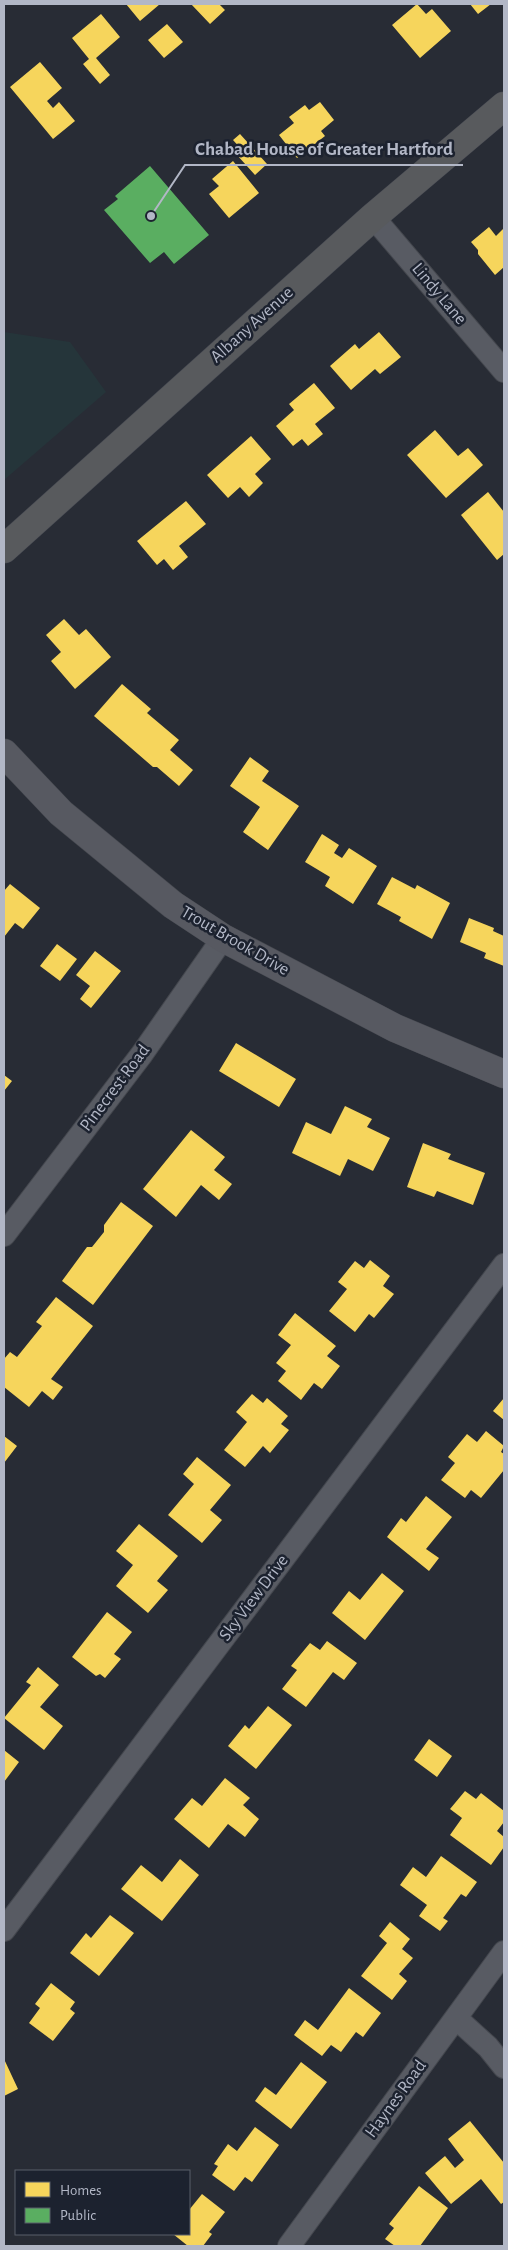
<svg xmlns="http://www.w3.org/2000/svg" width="508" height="2250" font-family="'Alegreya Sans',sans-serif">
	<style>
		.green { fill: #25353a }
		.homes { fill: #f6d55c }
		.public { fill: #5aae61 }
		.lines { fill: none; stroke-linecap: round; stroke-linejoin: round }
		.street-casing { stroke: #44474e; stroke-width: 24 }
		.secondary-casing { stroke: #44474e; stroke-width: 29 }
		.highway-casing { stroke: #454851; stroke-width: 29 }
		.street { stroke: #585b63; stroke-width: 22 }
		.secondary { stroke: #575961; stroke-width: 28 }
		.highway { stroke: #585a5d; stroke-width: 28 }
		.labels { text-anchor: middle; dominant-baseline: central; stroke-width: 5; stroke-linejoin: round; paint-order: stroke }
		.street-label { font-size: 18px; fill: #b2b7c6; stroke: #1c222f }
		.leader { fill: none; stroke: #b2b7c6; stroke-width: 2 }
		.callout-dot { fill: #b2b7c6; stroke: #1c222f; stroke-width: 2 }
		.callout-label { font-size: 19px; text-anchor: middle; font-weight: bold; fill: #b2b7c6; stroke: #1c222f; stroke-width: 5; stroke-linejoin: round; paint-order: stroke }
	</style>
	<rect width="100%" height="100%" fill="#282c35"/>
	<path class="green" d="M 4,332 L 70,342 L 106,392 L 4,480 Z"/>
	<path class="homes" d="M 126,4 L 160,4 L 140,21 Z
		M 191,4 L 219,4 L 225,10 L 210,24 Z
		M 417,4 L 426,14 L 432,9 L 451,31 L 420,58 L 392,25 Z
		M 470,4 L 491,4 L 478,14 Z
		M 101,14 L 120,37 L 96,58 L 110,75 L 100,84 L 83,64 L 89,59 L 72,38 Z
		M 167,24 L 183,42 L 164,58 L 148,40 Z
		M 40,62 L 62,88 L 47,101 L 53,108 L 59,102 L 75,121 L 53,139 L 10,87 Z
		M 320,102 L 334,120 L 321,131 L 325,136 L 297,158 L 279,135 L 294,123 L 289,117 L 305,105 L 309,110 Z
		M 240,134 L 267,164 L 255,175 L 237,155 L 242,150 L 233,140 Z
		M 233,161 L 259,193 L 229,218 L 209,194 L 219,186 L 212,179 Z
		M 489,227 L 496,236 L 504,228 L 504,267 L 495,275 L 478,254 L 478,250 L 471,242 Z
		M 379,332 L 401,357 L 380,374 L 375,369 L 351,390 L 330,366 L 355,344 L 359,349 Z
		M 314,383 L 335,408 L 315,424 L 323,434 L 308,446 L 302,439 L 293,446 L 276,426 L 294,410 L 289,404 Z
		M 435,430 L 458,456 L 468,448 L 483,465 L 446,498 L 407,455 Z
		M 251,436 L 271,459 L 255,474 L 263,483 L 249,497 L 240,487 L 228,498 L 207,475 Z
		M 488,492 L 504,512 L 504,554 L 497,560 L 461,515 Z
		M 186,501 L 206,524 L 179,546 L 188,557 L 173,570 L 164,559 L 157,565 L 137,541 Z
		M 64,619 L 79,635 L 86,629 L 111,657 L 75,689 L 51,661 L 61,652 L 46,635 Z
		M 122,684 L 151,709 L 147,713 L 179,740 L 170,750 L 193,770 L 179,786 L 157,767 L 153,767 L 94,716 Z
		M 250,757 L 269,771 L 262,781 L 299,806 L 268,850 L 243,832 L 260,807 L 230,786 Z
		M 322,834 L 339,845 L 334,853 L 342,858 L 349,848 L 377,866 L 353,904 L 325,886 L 330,877 L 305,862 Z
		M 392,877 L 415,889 L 417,885 L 450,903 L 432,939 L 399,921 L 401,917 L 377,904 Z
		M 10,884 L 40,908 L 23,929 L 15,923 L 4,937 L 4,891 Z
		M 469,918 L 494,928 L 493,931 L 504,936 L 504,966 L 484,958 L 486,953 L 460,942 Z
		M 57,944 L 77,959 L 60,981 L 40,966 Z
		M 95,951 L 121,971 L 91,1008 L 80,999 L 90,986 L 76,975 Z
		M 236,1043 L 296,1079 L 279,1107 L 219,1071 Z
		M 4,1075 L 12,1081 L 4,1091 Z
		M 345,1106 L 372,1119 L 367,1127 L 390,1138 L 373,1171 L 348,1159 L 340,1176 L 292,1153 L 306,1122 L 331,1134 Z
		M 191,1130 L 225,1157 L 214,1170 L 232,1184 L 219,1200 L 201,1185 L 176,1217 L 143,1189 Z
		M 423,1143 L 451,1154 L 448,1159 L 485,1173 L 473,1205 L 437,1191 L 434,1197 L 407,1187 Z
		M 121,1202 L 153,1226 L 93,1305 L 62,1281 L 87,1247 L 92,1247 L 104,1232 L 104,1225 Z
		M 370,1260 L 390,1276 L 383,1286 L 394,1294 L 374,1318 L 369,1314 L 355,1332 L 329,1311 L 347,1289 L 338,1282 L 355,1261 L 364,1268 Z
		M 56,1297 L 93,1326 L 51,1379 L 63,1387 L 53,1400 L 42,1391 L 29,1407 L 4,1387 L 4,1359 L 10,1352 L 17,1357 L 42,1326 L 36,1322 Z
		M 295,1313 L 336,1346 L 327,1356 L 340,1366 L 322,1389 L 314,1383 L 301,1400 L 278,1381 L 286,1371 L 276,1363 L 291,1345 L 278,1335 Z
		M 252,1394 L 263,1403 L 267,1398 L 288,1416 L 281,1424 L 289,1430 L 270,1453 L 263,1446 L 245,1467 L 224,1450 L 247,1422 L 236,1412 Z
		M 504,1398 L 504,1420 L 493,1411 Z
		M 486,1431 L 504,1446 L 501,1452 L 504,1454 L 504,1470 L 481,1498 L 471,1490 L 465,1498 L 441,1480 L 455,1463 L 448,1457 L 467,1434 L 477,1442 Z
		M 4,1436 L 17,1446 L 4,1463 Z
		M 197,1457 L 231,1485 L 210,1510 L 222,1520 L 202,1543 L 168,1515 L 194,1484 L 183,1474 Z
		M 426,1496 L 452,1517 L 426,1549 L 439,1558 L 429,1571 L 387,1537 L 401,1518 L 406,1522 Z
		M 139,1524 L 178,1556 L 157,1581 L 168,1590 L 148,1613 L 116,1586 L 133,1565 L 116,1551 Z
		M 382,1573 L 404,1591 L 365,1640 L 332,1613 L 349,1591 L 360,1600 Z
		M 107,1612 L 132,1632 L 114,1654 L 121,1659 L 105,1678 L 100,1674 L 96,1676 L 72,1657 Z
		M 327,1641 L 357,1663 L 344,1680 L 333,1672 L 306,1707 L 282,1689 L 297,1670 L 291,1666 L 310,1643 L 320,1650 Z
		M 38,1667 L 59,1685 L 40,1707 L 63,1726 L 44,1750 L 4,1718 L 31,1685 L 26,1682 Z
		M 268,1706 L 292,1725 L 256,1769 L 228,1746 L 245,1725 L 249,1729 Z
		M 429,1739 L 452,1756 L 437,1777 L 414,1760 Z
		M 4,1750 L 19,1762 L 4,1782 Z
		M 225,1778 L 250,1798 L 243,1805 L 259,1819 L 245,1837 L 228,1824 L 209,1848 L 174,1819 L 192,1798 L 202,1806 Z
		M 465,1791 L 476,1799 L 481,1793 L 504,1811 L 504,1822 L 497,1831 L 504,1837 L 504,1847 L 491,1865 L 450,1835 L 462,1818 L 450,1809 Z
		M 441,1856 L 477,1882 L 466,1897 L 461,1894 L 443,1918 L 448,1921 L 440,1931 L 419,1916 L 427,1905 L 400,1885 L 413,1867 L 426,1877 Z
		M 180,1859 L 199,1875 L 162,1921 L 121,1889 L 141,1865 L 162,1882 Z
		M 110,1915 L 134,1933 L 99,1976 L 70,1953 L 86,1933 L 91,1938 Z
		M 390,1922 L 410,1939 L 402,1949 L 413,1958 L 399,1974 L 407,1981 L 392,2000 L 361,1976 L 387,1943 L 379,1936 Z
		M 51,1983 L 75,2002 L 70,2009 L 75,2013 L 53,2041 L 29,2023 L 40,2008 L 35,2004 Z
		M 349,1988 L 381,2013 L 363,2037 L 356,2032 L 341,2052 L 331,2045 L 322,2056 L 294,2035 L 305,2020 L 318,2030 Z
		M 4,2059 L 18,2089 L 4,2096 Z
		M 301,2062 L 327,2082 L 291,2129 L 255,2101 L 265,2087 L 276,2095 Z
		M 470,2121 L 504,2163 L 504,2202 L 501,2204 L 481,2179 L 451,2204 L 425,2173 L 445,2156 L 455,2168 L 464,2160 L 448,2139 Z
		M 255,2127 L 279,2145 L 252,2182 L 245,2177 L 234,2191 L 212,2175 L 218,2166 L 214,2164 L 228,2144 L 237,2151 Z
		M 419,2186 L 448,2208 L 420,2246 L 395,2246 L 385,2239 L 394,2228 L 389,2224 Z
		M 202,2194 L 225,2212 L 209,2232 L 212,2234 L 203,2246 L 188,2246 L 173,2234 L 189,2234 L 189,2210 Z"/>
	<path class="public" d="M 150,166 L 209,235 L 174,264 L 164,252 L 150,263 L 104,210 L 118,199 L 115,196 Z"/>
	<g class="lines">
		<g class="street-casing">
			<path id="street" d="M 373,217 L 504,371
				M 4,1235 L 142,1054 L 223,938
				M 4,1930 L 504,1265
				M 456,2018 L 488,2047 L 504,2067
				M 289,2246 L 504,1952"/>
		</g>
		<g class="secondary-casing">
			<path id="secondary" d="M 4,753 L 61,813 L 173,905 L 223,938 L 395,1028 L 504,1074"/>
		</g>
		<g class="highway-casing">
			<path id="highway" d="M 4,549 L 373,217 L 504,106"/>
		</g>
		<use href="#street" class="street"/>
		<use href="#secondary" class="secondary"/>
		<use href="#highway" class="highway"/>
	</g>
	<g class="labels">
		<g class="street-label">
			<text transform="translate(439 294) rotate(50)">Lindy Lane</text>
			<text transform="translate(252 325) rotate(-42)">Albany Avenue</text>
			<text transform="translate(235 941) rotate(30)">Trout Brook Drive</text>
			<text transform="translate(115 1088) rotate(-53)">Pinecrest Road</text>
			<text transform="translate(254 1598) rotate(-53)">Sky View Drive</text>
			<text transform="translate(396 2099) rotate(-54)">Haynes Road</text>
		</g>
	</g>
	<path class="leader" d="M151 216L185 165H463"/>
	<circle class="callout-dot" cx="151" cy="216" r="5"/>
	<g class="callout-label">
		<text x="324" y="155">Chabad House of Greater Hartford</text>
	</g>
	<rect width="508" height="2250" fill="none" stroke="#b2b7c6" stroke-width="10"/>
	<rect x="15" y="2170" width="175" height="65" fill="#1c222f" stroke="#585e6b"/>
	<rect x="25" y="2182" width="25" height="15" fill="#f6d55c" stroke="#585e6b"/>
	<text x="60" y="2195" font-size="15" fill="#b2b7c6">Homes</text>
	<rect x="25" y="2208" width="25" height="15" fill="#5aae61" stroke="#585e6b"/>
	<text x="60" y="2220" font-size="15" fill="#b2b7c6">Public</text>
</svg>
